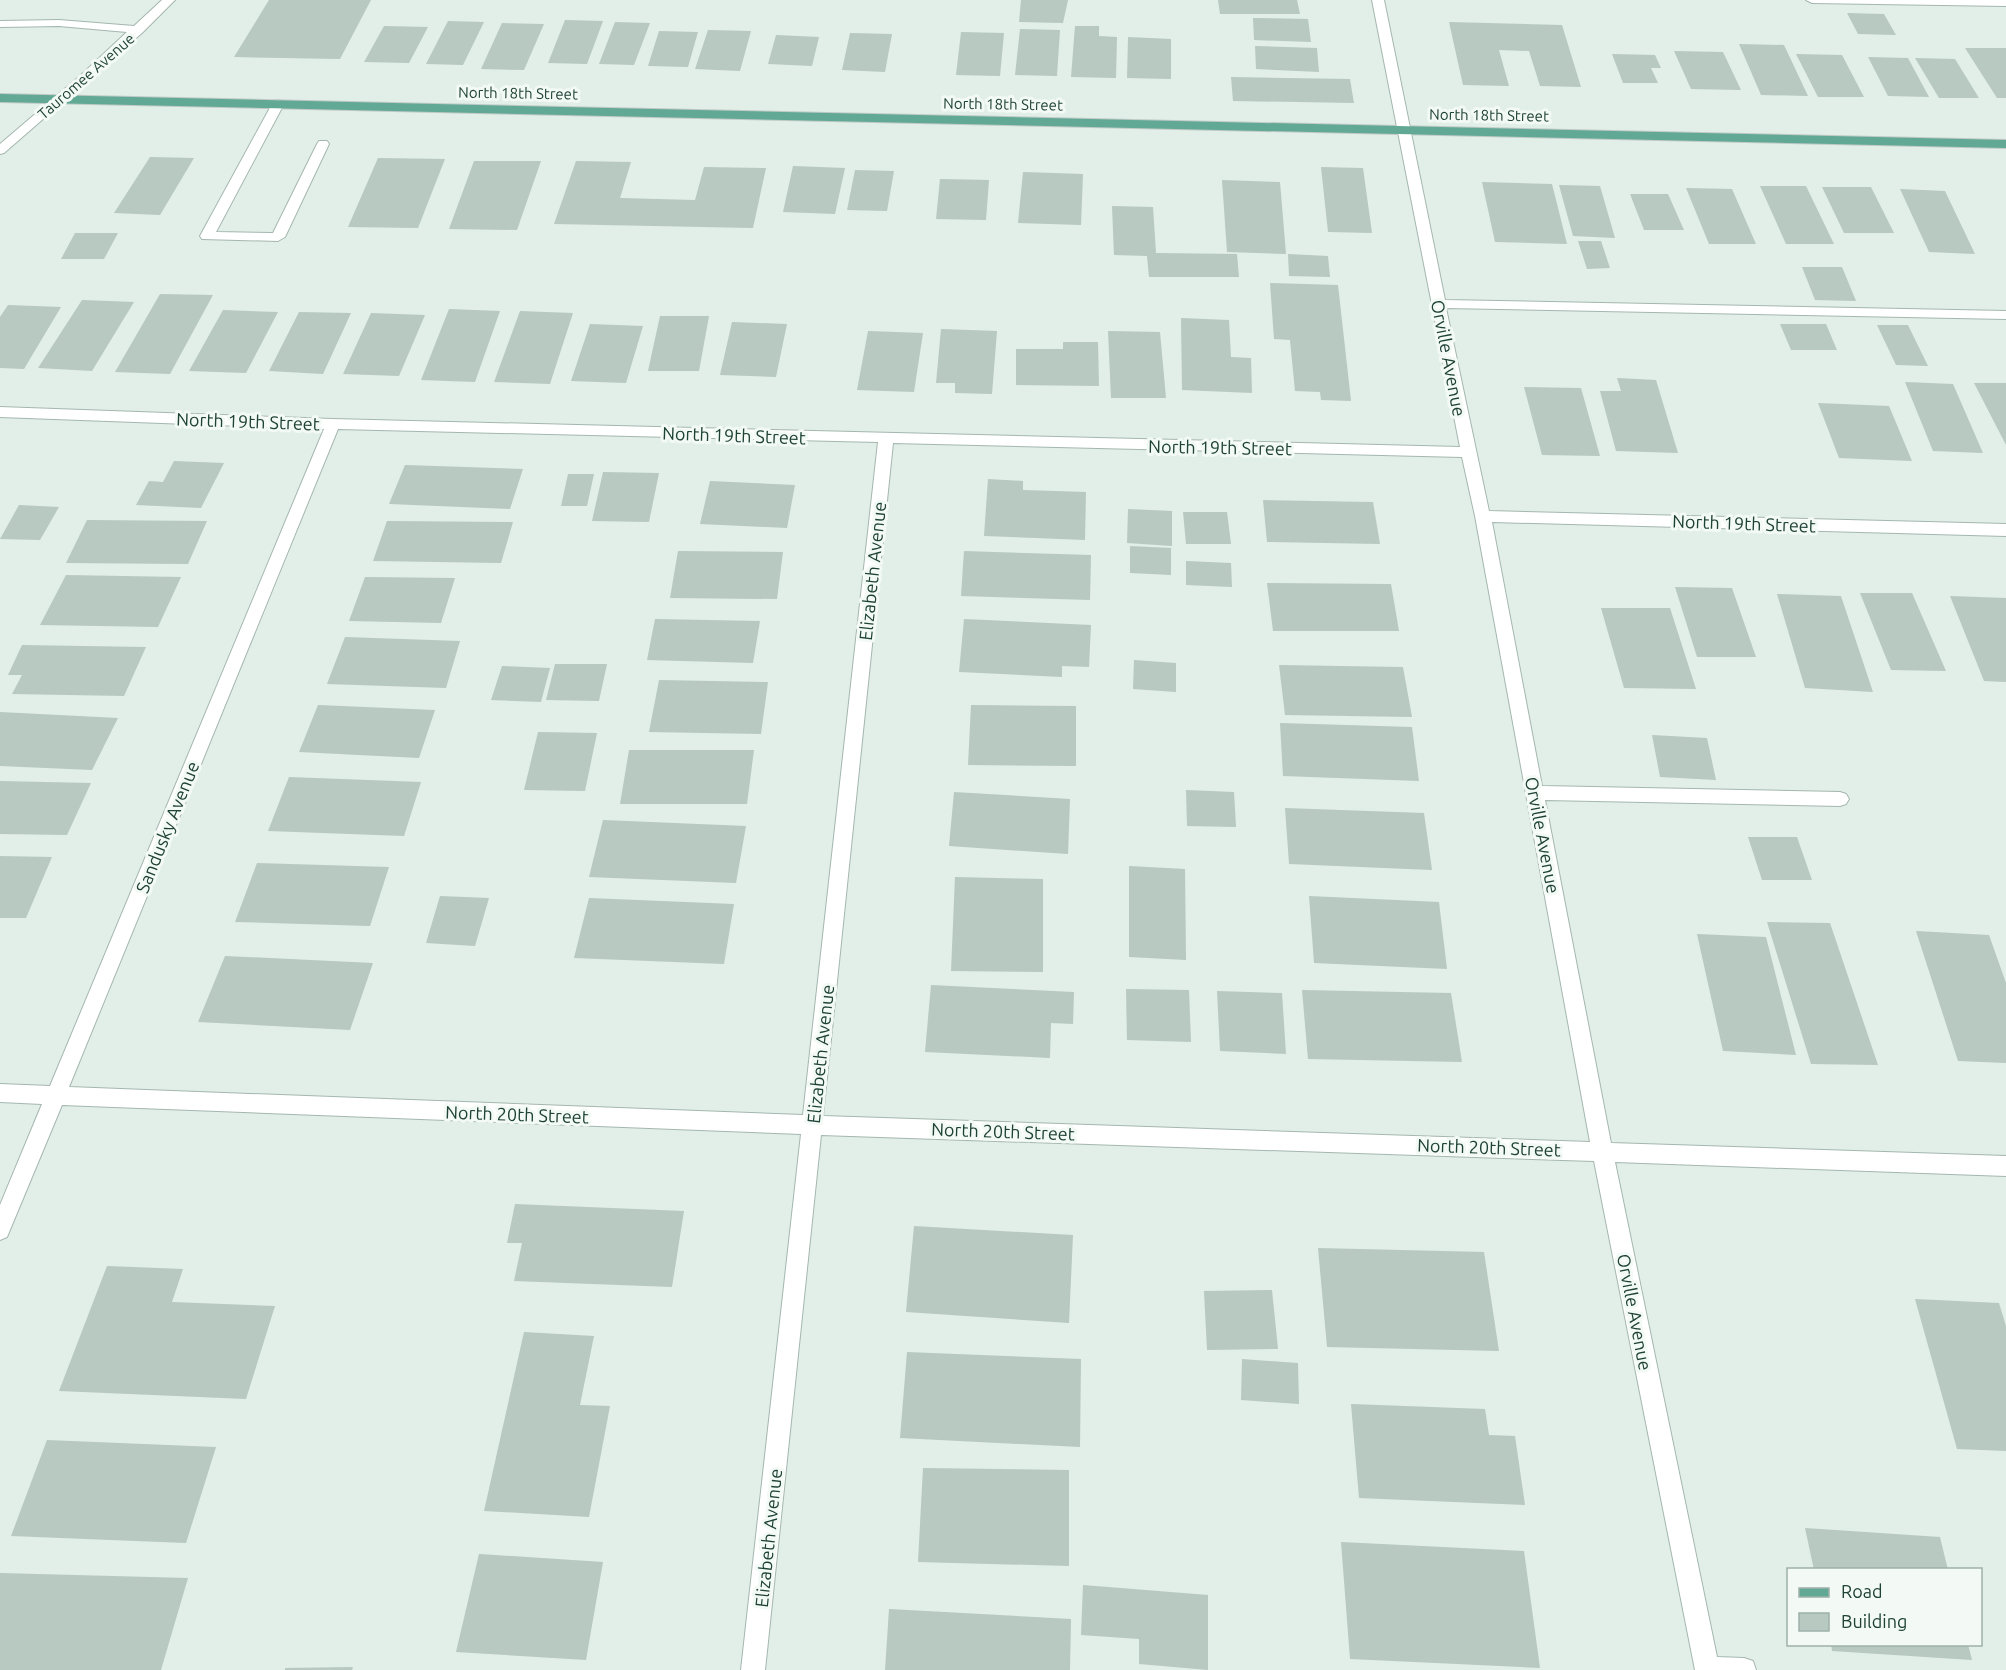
<svg xmlns="http://www.w3.org/2000/svg" width="2006" height="1670" font-family="Ubuntu,sans-serif">
	<style>
		.building { fill: #b7c9c1 }
		.lines { fill: none; stroke-linecap: round; stroke-linejoin: round }
		.minor-casing { stroke: #a4b7af; stroke-width: 2 }
		.major-casing { stroke: #c0cac7; stroke-width: 2 }
		.minor { fill: #fff; fill-rule: evenodd }
		.major { fill: #61a994; fill-rule: evenodd }
		.labels { text-anchor: middle; dominant-baseline: central; stroke-width: 6; stroke-linejoin: round; paint-order: stroke }
		.far-street-label { font-size: 15px; fill: #1f4237; stroke: #f3faf6 }
		.street-label { font-size: 18px; fill: #1f4237; stroke: #f3faf6 }
	</style>
	<rect width="100%" height="100%" fill="#e2eee8"/>
	<path class="building" d="M 269,0 L 371,0 L 340,59 L 234,57 Z
		M 1021,0 L 1068,0 L 1063,23 L 1019,22 Z
		M 1218,0 L 1297,0 L 1300,14 L 1220,14 Z
		M 1847,13 L 1884,14 L 1896,35 L 1858,34 Z
		M 1253,18 L 1308,19 L 1311,42 L 1254,40 Z
		M 565,20 L 603,21 L 587,64 L 548,63 Z
		M 448,21 L 484,22 L 463,65 L 426,64 Z
		M 615,22 L 650,23 L 634,65 L 599,64 Z
		M 1449,22 L 1562,25 L 1581,87 L 1540,86 L 1529,51 L 1499,50 L 1509,86 L 1463,85 Z
		M 502,23 L 544,24 L 524,70 L 481,69 Z
		M 384,26 L 428,27 L 409,63 L 364,62 Z
		M 1075,26 L 1099,26 L 1099,36 L 1117,37 L 1116,78 L 1071,77 Z
		M 1020,29 L 1060,30 L 1057,76 L 1015,75 Z
		M 708,30 L 751,31 L 740,71 L 695,69 Z
		M 659,31 L 698,32 L 688,67 L 648,66 Z
		M 961,32 L 1004,33 L 1000,76 L 956,75 Z
		M 850,33 L 892,34 L 885,72 L 842,70 Z
		M 776,35 L 819,37 L 812,66 L 768,64 Z
		M 1128,37 L 1171,39 L 1171,79 L 1127,78 Z
		M 1739,44 L 1784,45 L 1808,96 L 1761,95 Z
		M 1255,46 L 1317,48 L 1319,72 L 1256,69 Z
		M 1965,48 L 2006,48 L 2006,98 L 1997,98 Z
		M 1674,51 L 1723,52 L 1741,90 L 1691,89 Z
		M 1612,54 L 1655,55 L 1661,68 L 1651,68 L 1658,83 L 1623,83 Z
		M 1796,54 L 1842,55 L 1864,97 L 1818,97 Z
		M 1868,57 L 1908,58 L 1929,97 L 1888,96 Z
		M 1915,58 L 1955,59 L 1979,98 L 1939,98 Z
		M 1231,77 L 1350,79 L 1354,103 L 1233,101 Z
		M 150,157 L 194,158 L 160,215 L 114,213 Z
		M 378,158 L 445,159 L 418,228 L 348,227 Z
		M 474,161 L 541,161 L 517,230 L 449,229 Z
		M 576,161 L 631,162 L 620,198 L 695,200 L 704,167 L 766,168 L 753,228 L 554,224 Z
		M 793,166 L 845,168 L 835,214 L 783,212 Z
		M 1321,167 L 1363,168 L 1372,233 L 1328,232 Z
		M 855,170 L 894,171 L 887,211 L 847,210 Z
		M 1023,172 L 1083,174 L 1081,225 L 1018,223 Z
		M 940,179 L 989,180 L 986,220 L 936,219 Z
		M 1222,180 L 1280,182 L 1286,254 L 1227,252 Z
		M 1482,182 L 1552,184 L 1567,244 L 1495,242 Z
		M 1559,185 L 1600,186 L 1615,238 L 1573,236 Z
		M 1760,186 L 1806,186 L 1834,244 L 1786,244 Z
		M 1822,187 L 1871,187 L 1894,233 L 1844,233 Z
		M 1686,188 L 1732,189 L 1756,244 L 1709,244 Z
		M 1900,189 L 1945,191 L 1975,254 L 1929,252 Z
		M 1630,194 L 1668,194 L 1684,230 L 1644,230 Z
		M 1112,206 L 1153,207 L 1156,253 L 1237,254 L 1239,277 L 1149,277 L 1147,256 L 1114,255 Z
		M 75,233 L 118,233 L 104,259 L 61,259 Z
		M 1578,241 L 1601,241 L 1610,268 L 1587,269 Z
		M 1288,254 L 1328,256 L 1330,277 L 1289,276 Z
		M 1802,267 L 1842,267 L 1856,301 L 1815,300 Z
		M 1270,283 L 1338,285 L 1351,401 L 1321,400 L 1320,392 L 1295,391 L 1290,340 L 1274,339 Z
		M 160,294 L 213,295 L 170,374 L 115,372 Z
		M 82,300 L 134,302 L 92,371 L 38,368 Z
		M 8,305 L 61,307 L 24,369 L 0,368 L 0,317 Z
		M 449,309 L 500,311 L 475,382 L 421,380 Z
		M 223,310 L 278,312 L 246,373 L 189,371 Z
		M 520,311 L 573,313 L 550,384 L 494,382 Z
		M 299,312 L 351,313 L 323,374 L 269,371 Z
		M 371,313 L 425,315 L 399,376 L 343,374 Z
		M 660,316 L 709,316 L 699,371 L 648,371 Z
		M 1181,318 L 1229,320 L 1231,357 L 1251,358 L 1252,393 L 1182,390 Z
		M 732,322 L 787,324 L 776,377 L 720,375 Z
		M 590,324 L 643,326 L 626,383 L 571,381 Z
		M 1780,324 L 1826,324 L 1837,350 L 1791,350 Z
		M 1877,325 L 1908,325 L 1928,366 L 1896,365 Z
		M 941,329 L 997,331 L 992,394 L 955,393 L 955,383 L 936,383 Z
		M 868,331 L 923,333 L 914,392 L 857,390 Z
		M 1108,331 L 1160,332 L 1166,398 L 1111,398 Z
		M 1063,342 L 1098,342 L 1099,386 L 1016,385 L 1016,349 L 1063,349 Z
		M 1617,378 L 1656,380 L 1678,453 L 1616,451 L 1600,391 L 1621,391 Z
		M 1905,382 L 1953,384 L 1983,453 L 1933,451 Z
		M 1974,383 L 2006,383 L 2006,445 Z
		M 1524,387 L 1581,388 L 1600,456 L 1542,455 Z
		M 1818,403 L 1889,406 L 1912,461 L 1839,458 Z
		M 174,461 L 224,463 L 201,508 L 136,505 L 149,481 L 163,482 Z
		M 405,465 L 523,469 L 510,509 L 389,504 Z
		M 603,472 L 659,473 L 649,522 L 592,521 Z
		M 568,474 L 594,474 L 587,506 L 561,506 Z
		M 988,479 L 1023,481 L 1023,490 L 1086,492 L 1085,540 L 984,536 Z
		M 710,481 L 795,485 L 787,528 L 700,524 Z
		M 1263,500 L 1373,502 L 1380,544 L 1267,542 Z
		M 19,505 L 59,507 L 40,540 L 0,539 Z
		M 1128,509 L 1172,511 L 1172,546 L 1127,543 Z
		M 1183,512 L 1227,512 L 1231,544 L 1186,544 Z
		M 87,520 L 207,521 L 188,564 L 66,563 Z
		M 387,521 L 513,522 L 501,563 L 373,561 Z
		M 1130,546 L 1171,548 L 1171,575 L 1130,573 Z
		M 678,551 L 783,552 L 777,599 L 670,598 Z
		M 964,551 L 1091,555 L 1090,600 L 961,596 Z
		M 1186,561 L 1231,563 L 1232,587 L 1186,585 Z
		M 66,575 L 181,577 L 158,627 L 40,625 Z
		M 365,577 L 455,578 L 441,623 L 349,621 Z
		M 1267,583 L 1391,584 L 1399,631 L 1273,631 Z
		M 1675,587 L 1732,588 L 1756,657 L 1697,657 Z
		M 1860,593 L 1912,593 L 1946,671 L 1891,670 Z
		M 1777,594 L 1841,596 L 1873,692 L 1805,688 Z
		M 1950,596 L 2006,598 L 2006,682 L 1984,681 Z
		M 1601,608 L 1670,608 L 1696,689 L 1624,688 Z
		M 655,619 L 760,621 L 753,663 L 647,660 Z
		M 964,619 L 1091,625 L 1089,667 L 1062,666 L 1062,677 L 959,672 Z
		M 345,637 L 460,641 L 446,688 L 327,684 Z
		M 22,645 L 146,647 L 124,696 L 12,694 L 22,675 L 8,675 Z
		M 1134,660 L 1176,663 L 1176,692 L 1133,689 Z
		M 555,664 L 607,664 L 599,701 L 546,700 Z
		M 1279,665 L 1403,667 L 1412,717 L 1285,715 Z
		M 502,666 L 550,668 L 541,702 L 491,700 Z
		M 659,680 L 768,682 L 761,734 L 649,732 Z
		M 318,705 L 435,710 L 419,758 L 299,752 Z
		M 971,705 L 1076,706 L 1076,766 L 968,765 Z
		M 0,712 L 118,718 L 92,770 L 0,766 Z
		M 1280,723 L 1412,727 L 1419,781 L 1283,776 Z
		M 538,732 L 597,733 L 585,791 L 524,790 Z
		M 1652,735 L 1707,738 L 1716,780 L 1660,777 Z
		M 629,750 L 754,750 L 747,804 L 620,804 Z
		M 289,777 L 421,782 L 404,836 L 268,831 Z
		M 0,781 L 91,783 L 67,835 L 0,834 Z
		M 1186,790 L 1234,792 L 1236,827 L 1187,826 Z
		M 954,792 L 1070,799 L 1068,854 L 949,846 Z
		M 1285,808 L 1424,813 L 1432,870 L 1289,864 Z
		M 603,820 L 746,826 L 736,883 L 589,877 Z
		M 1748,837 L 1797,837 L 1812,880 L 1762,880 Z
		M 0,856 L 52,857 L 26,918 L 0,918 Z
		M 257,863 L 389,867 L 370,926 L 235,922 Z
		M 1129,866 L 1185,869 L 1186,960 L 1129,957 Z
		M 955,877 L 1043,879 L 1043,972 L 951,971 Z
		M 440,896 L 489,898 L 475,946 L 426,943 Z
		M 1309,896 L 1439,902 L 1447,969 L 1314,963 Z
		M 589,898 L 734,904 L 724,964 L 574,958 Z
		M 1767,922 L 1830,923 L 1878,1065 L 1811,1064 Z
		M 1916,931 L 1989,935 L 2006,983 L 2006,1063 L 1958,1061 Z
		M 1697,934 L 1766,937 L 1796,1055 L 1723,1051 Z
		M 225,956 L 373,963 L 350,1030 L 198,1022 Z
		M 931,985 L 1074,992 L 1073,1024 L 1051,1023 L 1050,1058 L 925,1052 Z
		M 1126,989 L 1189,990 L 1191,1042 L 1127,1040 Z
		M 1302,990 L 1451,993 L 1462,1062 L 1308,1059 Z
		M 1217,991 L 1282,993 L 1286,1054 L 1220,1051 Z
		M 515,1204 L 684,1211 L 672,1287 L 514,1281 L 522,1243 L 507,1243 Z
		M 914,1226 L 1073,1235 L 1069,1323 L 906,1312 Z
		M 1318,1248 L 1484,1252 L 1499,1351 L 1327,1347 Z
		M 107,1266 L 183,1269 L 172,1302 L 275,1306 L 246,1399 L 59,1391 Z
		M 1272,1290 L 1278,1349 L 1207,1350 L 1204,1291 Z
		M 1915,1299 L 1999,1303 L 2006,1326 L 2006,1451 L 1957,1449 Z
		M 524,1332 L 594,1336 L 580,1405 L 610,1406 L 589,1517 L 484,1511 Z
		M 907,1352 L 1081,1359 L 1080,1447 L 900,1438 Z
		M 1242,1359 L 1298,1363 L 1299,1404 L 1241,1400 Z
		M 1351,1404 L 1485,1409 L 1489,1435 L 1515,1436 L 1525,1505 L 1359,1498 Z
		M 47,1440 L 216,1447 L 186,1543 L 11,1536 Z
		M 923,1468 L 1069,1470 L 1069,1566 L 918,1562 Z
		M 1805,1528 L 1940,1537 L 1948,1570 L 1814,1570 Z
		M 1341,1542 L 1524,1551 L 1540,1668 L 1350,1659 Z
		M 479,1554 L 603,1562 L 586,1660 L 456,1652 Z
		M 0,1573 L 188,1578 L 161,1670 L 0,1670 Z
		M 1083,1585 L 1208,1595 L 1208,1670 L 1139,1664 L 1139,1639 L 1081,1635 Z
		M 889,1609 L 1071,1619 L 1070,1670 L 885,1670 Z
		M 1831,1644 L 1968,1644 L 1972,1660 L 1832,1651 Z
		M 353,1667 L 352,1670 L 285,1670 L 285,1668 Z"/>
	<g class="lines">
		<g class="minor-casing">
			<path id="minor" d="M 162,0 L 175,0 L 143,32 L 4,153 L 0,154 L 0,144 L 81,75 L 127,32 L 59,26 L 0,27 L 0,21 L 59,20 L 134,26 Z
				M 1372,0 L 1384,0 L 1445,300 L 2006,311 L 2006,319 L 1446,308 L 1489,511 L 2006,524 L 2006,536 L 1492,522 L 1542,786 L 1840,792 L 1846,794 L 1849,799 L 1846,804 L 1840,806 L 1545,800 L 1611,1143 L 2006,1156 L 2006,1176 L 1615,1162 L 1717,1657 L 1744,1658 L 1753,1661 L 1756,1670 L 1695,1670 L 1594,1161 L 821,1135 L 765,1670 L 741,1670 L 801,1134 L 62,1105 L 7,1237 L 0,1240 L 0,1205 L 42,1104 L 0,1102 L 0,1084 L 50,1086 L 324,429 L 0,417 L 0,407 L 333,419 L 1460,447 ZM 338,429 L 878,442 L 803,1115 L 69,1087 ZM 893,443 L 1462,457 L 1475,516 L 1590,1142 L 823,1116 Z
				M 1806,0 L 2006,0 L 2006,6 L 1812,3 Z
				M 278,100 L 284,104 L 216,232 L 273,233 L 317,144 L 319,141 L 327,141 L 329,144 L 285,237 L 278,241 L 202,239 L 200,236 L 272,104 Z"/>
		</g>
		<g class="major-casing">
			<path id="major" d="M 0,94 L 2006,140 L 2006,148 L 0,102 Z"/>
		</g>
		<use href="#minor" class="minor"/>
		<use href="#major" class="major"/>
	</g>
	<g class="labels">
		<g class="far-street-label">
			<text transform="translate(86 76) rotate(-41)">Tauromee Avenue</text>
			<text transform="translate(518 93) rotate(1)">North 18th Street</text>
			<text transform="translate(1003 104) rotate(1)">North 18th Street</text>
			<text transform="translate(1489 115) rotate(1)">North 18th Street</text>
		</g>
		<g class="street-label">
			<text transform="translate(1449 358) rotate(79)">Orville Avenue</text>
			<text transform="translate(248 421) rotate(2)">North 19th Street</text>
			<text transform="translate(734 435) rotate(2)">North 19th Street</text>
			<text transform="translate(1220 447) rotate(1)">North 19th Street</text>
			<text transform="translate(1744 523) rotate(2)">North 19th Street</text>
			<text transform="translate(872 571) rotate(-84)">Elizabeth Avenue</text>
			<text transform="translate(167 827) rotate(-68)">Sandusky Avenue</text>
			<text transform="translate(1543 835) rotate(79)">Orville Avenue</text>
			<text transform="translate(820 1054) rotate(-84)">Elizabeth Avenue</text>
			<text transform="translate(517 1114) rotate(2)">North 20th Street</text>
			<text transform="translate(1003 1131) rotate(2)">North 20th Street</text>
			<text transform="translate(1489 1147) rotate(2)">North 20th Street</text>
			<text transform="translate(1635 1312) rotate(79)">Orville Avenue</text>
			<text transform="translate(768 1538) rotate(-84)">Elizabeth Avenue</text>
		</g>
	</g>
	<rect x="1787" y="1568" width="195" height="78" fill="#f3faf6" stroke="#9eb0aa" stroke-width="1.5"/>
	<rect x="1799" y="1588" width="30" height="9" fill="#61a994" stroke="#9eb0aa" stroke-width="1.5"/>
	<text x="1841" y="1598" font-size="18" fill="#1f4237">Road</text>
	<rect x="1799" y="1613" width="30" height="18" fill="#b7c9c1" stroke="#9eb0aa" stroke-width="1.5"/>
	<text x="1841" y="1628" font-size="18" fill="#1f4237">Building</text>
</svg>
